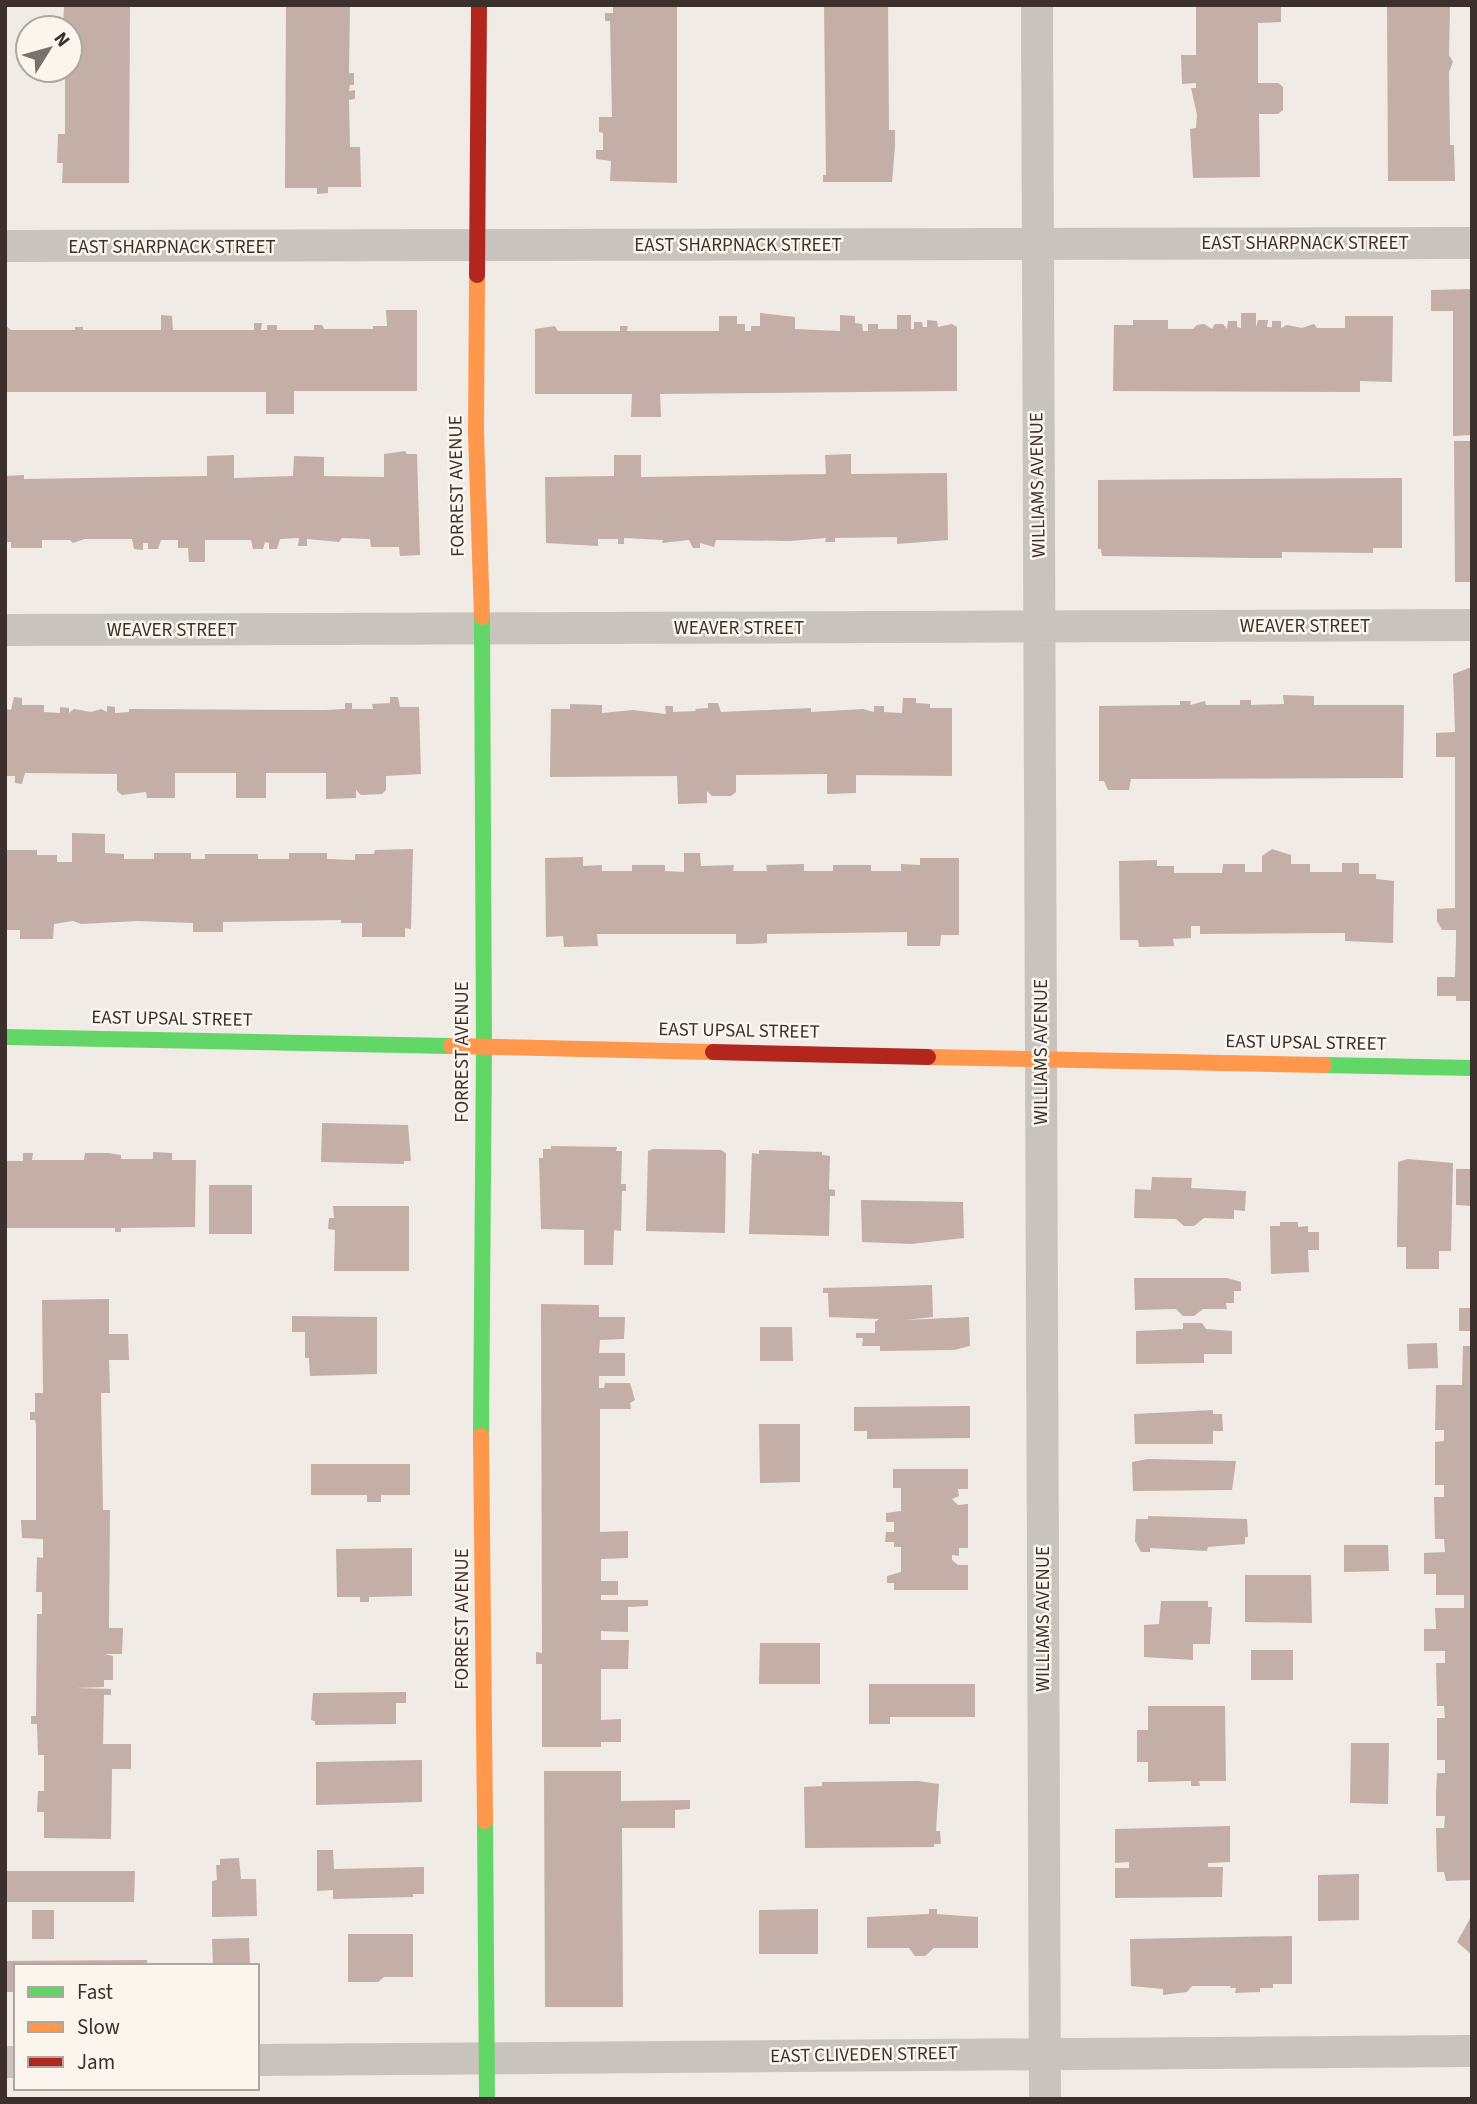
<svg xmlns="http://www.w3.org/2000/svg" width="1477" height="2104" font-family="'Source Sans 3',sans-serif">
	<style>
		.building { fill: #c3afa7 }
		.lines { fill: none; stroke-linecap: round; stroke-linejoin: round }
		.street { stroke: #c9c3be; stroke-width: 32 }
		.fast { stroke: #63d668; stroke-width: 16 }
		.slow { stroke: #ff974d; stroke-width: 16 }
		.jam { stroke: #b3261e; stroke-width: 16 }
		.labels { text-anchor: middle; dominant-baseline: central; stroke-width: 5; stroke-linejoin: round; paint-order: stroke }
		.street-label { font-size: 19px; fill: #3b302b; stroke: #fbf5ee }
	</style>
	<rect width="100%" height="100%" fill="#f0ebe5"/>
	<path class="building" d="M 64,5 L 130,5 L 129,183 L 62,183 L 63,163 L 57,163 L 58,134 L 65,134 L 65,70 L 70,70 L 70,28 L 63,28 Z
		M 286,5 L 350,5 L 349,73 L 354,73 L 354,85 L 350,85 L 349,91 L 355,90 L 355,99 L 349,100 L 350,147 L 360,147 L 361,187 L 328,187 L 328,193 L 317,194 L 317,188 L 285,188 Z
		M 613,5 L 677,5 L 677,183 L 610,181 L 611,161 L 596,159 L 596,150 L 603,150 L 603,133 L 599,132 L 599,117 L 612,117 L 610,21 L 605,21 L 605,13 L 613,13 Z
		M 824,5 L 888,5 L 889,130 L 895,130 L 895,146 L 892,182 L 823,182 L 823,175 L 826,175 Z
		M 1196,5 L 1281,5 L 1281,22 L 1258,23 L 1258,83 L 1278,83 L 1283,87 L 1283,110 L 1278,114 L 1259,114 L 1260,177 L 1193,178 L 1190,129 L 1196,128 L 1197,115 L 1191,88 L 1196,88 L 1196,83 L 1182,84 L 1181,55 L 1196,55 Z
		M 1387,5 L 1450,5 L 1449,55 L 1453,62 L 1449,72 L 1450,145 L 1454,145 L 1455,181 L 1388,181 Z
		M 1472,289 L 1472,435 L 1453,436 L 1453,311 L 1431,311 L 1431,290 Z
		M 386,310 L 417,310 L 417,391 L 294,391 L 294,414 L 266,414 L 266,392 L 5,392 L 5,325 L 11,330 L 75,330 L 75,327 L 83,327 L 83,330 L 161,330 L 161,315 L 172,316 L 173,330 L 254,330 L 254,323 L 262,323 L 261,330 L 267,330 L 267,325 L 277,325 L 277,330 L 314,330 L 314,325 L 322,325 L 324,329 L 373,329 L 373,326 L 387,326 Z
		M 760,313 L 795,317 L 795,329 L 840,331 L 840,315 L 855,316 L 855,323 L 862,324 L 863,331 L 868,331 L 868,324 L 878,324 L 878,329 L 897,329 L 897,315 L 911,315 L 911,329 L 914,329 L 914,322 L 922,322 L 923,327 L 927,327 L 927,320 L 937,321 L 938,327 L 952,324 L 957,327 L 957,391 L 660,394 L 661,417 L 631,417 L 632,394 L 535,394 L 535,329 L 555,326 L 558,331 L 620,331 L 620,326 L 628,326 L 627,331 L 719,331 L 719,316 L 737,316 L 737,324 L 745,324 L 745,331 L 751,331 L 751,326 L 760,326 Z
		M 1241,313 L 1256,313 L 1256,327 L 1258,320 L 1268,320 L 1267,327 L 1272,327 L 1272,321 L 1281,321 L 1281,328 L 1287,325 L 1302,328 L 1314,324 L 1317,328 L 1345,328 L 1345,316 L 1393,316 L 1392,382 L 1360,381 L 1360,392 L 1113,391 L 1114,325 L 1133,325 L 1133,320 L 1168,320 L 1168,329 L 1193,329 L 1197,325 L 1204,324 L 1212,329 L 1215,324 L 1223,324 L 1227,329 L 1228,321 L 1237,321 L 1237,327 L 1241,328 Z
		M 1454,441 L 1472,441 L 1472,582 L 1455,582 Z
		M 405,451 L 407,454 L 417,454 L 420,555 L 400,556 L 399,547 L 371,547 L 370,539 L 342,538 L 339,542 L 307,539 L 307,546 L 298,546 L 299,538 L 280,539 L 277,549 L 269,549 L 269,543 L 265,542 L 263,549 L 253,549 L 251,540 L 205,540 L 205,562 L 189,562 L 188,548 L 178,548 L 178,540 L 161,540 L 158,549 L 148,549 L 148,543 L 143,543 L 143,550 L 134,549 L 132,539 L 85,539 L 73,543 L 70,540 L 42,540 L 42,548 L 11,548 L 11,542 L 5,542 L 5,476 L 24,475 L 24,479 L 207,476 L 207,456 L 234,455 L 234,478 L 293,476 L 294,456 L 324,457 L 324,476 L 384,477 L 384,454 Z
		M 851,454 L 851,474 L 947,473 L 948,540 L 897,544 L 897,537 L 835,538 L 835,542 L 825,542 L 826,538 L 791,541 L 716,540 L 714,547 L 700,543 L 700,548 L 693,548 L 689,540 L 662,543 L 663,540 L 624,538 L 624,544 L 618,544 L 618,539 L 598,539 L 598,546 L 546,543 L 545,477 L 614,476 L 614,455 L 641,455 L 641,477 L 826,474 L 825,455 Z
		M 1402,478 L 1402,548 L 1373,548 L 1373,553 L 1282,552 L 1282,558 L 1251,558 L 1102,556 L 1101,549 L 1098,549 L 1098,480 Z
		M 1472,667 L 1472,1001 L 1456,1001 L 1456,996 L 1437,996 L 1437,977 L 1455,977 L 1456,939 L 1456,930 L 1442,930 L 1437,921 L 1437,909 L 1455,908 L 1455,757 L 1436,757 L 1436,733 L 1455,732 L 1453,674 Z
		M 1283,695 L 1314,696 L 1314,705 L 1404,705 L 1403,778 L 1131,779 L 1129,790 L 1108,790 L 1104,781 L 1099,781 L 1099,706 L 1180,705 L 1180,701 L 1191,701 L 1190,705 L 1205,701 L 1206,705 L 1240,705 L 1240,700 L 1251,700 L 1251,705 L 1284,704 Z
		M 14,697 L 22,698 L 22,705 L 44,705 L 44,712 L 60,713 L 60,707 L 69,708 L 69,713 L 74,709 L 91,712 L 101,709 L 107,712 L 107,706 L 115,707 L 115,713 L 129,712 L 129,709 L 324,710 L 345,709 L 345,703 L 352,703 L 352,709 L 373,709 L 372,704 L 390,703 L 390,697 L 398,697 L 400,707 L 419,707 L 421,774 L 386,776 L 386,790 L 382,794 L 361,795 L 356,790 L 356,798 L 326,799 L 326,773 L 266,773 L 266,798 L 236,798 L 236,773 L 175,773 L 175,798 L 147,798 L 146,792 L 122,795 L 117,791 L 117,774 L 25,773 L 22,784 L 15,783 L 15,776 L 5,776 L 5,709 L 11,710 Z
		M 903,698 L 916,698 L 916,703 L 930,704 L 930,708 L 952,708 L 952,776 L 856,775 L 856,793 L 827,794 L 827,774 L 736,775 L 736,792 L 731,796 L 712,796 L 707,791 L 707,803 L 678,804 L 677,776 L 550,777 L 551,709 L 570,709 L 570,704 L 602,705 L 602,713 L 633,710 L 666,714 L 665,706 L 673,706 L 673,712 L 696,711 L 695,709 L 708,708 L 708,703 L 718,703 L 721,712 L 811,708 L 811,712 L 863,709 L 874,712 L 874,706 L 884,706 L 884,712 L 902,713 Z
		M 72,833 L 105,834 L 105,853 L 124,854 L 124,859 L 154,859 L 154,853 L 191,853 L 191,859 L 205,859 L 205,854 L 258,854 L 258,859 L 289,859 L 289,853 L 327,853 L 327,859 L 355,860 L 355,854 L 374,854 L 375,850 L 413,849 L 411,929 L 405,928 L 405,937 L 362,937 L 362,923 L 341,923 L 341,920 L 223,922 L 223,932 L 193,932 L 193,923 L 138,921 L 81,924 L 73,921 L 54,924 L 53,939 L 20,939 L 20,930 L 5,930 L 5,850 L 37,850 L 37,855 L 57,855 L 57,862 L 72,862 Z
		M 1272,849 L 1291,855 L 1291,864 L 1310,864 L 1310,872 L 1342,872 L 1342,863 L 1359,863 L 1359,874 L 1376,874 L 1376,879 L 1394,881 L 1393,943 L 1345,941 L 1345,933 L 1200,934 L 1200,926 L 1191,926 L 1191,938 L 1173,939 L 1174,946 L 1139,947 L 1138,940 L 1120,940 L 1119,861 L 1157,860 L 1157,866 L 1174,866 L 1174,873 L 1222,873 L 1223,864 L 1245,864 L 1245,872 L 1262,872 L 1262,856 Z
		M 684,853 L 700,853 L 701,866 L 734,865 L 733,871 L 767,871 L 766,865 L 804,864 L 804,871 L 833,871 L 833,865 L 871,865 L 871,871 L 901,871 L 901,864 L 920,865 L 920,858 L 959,858 L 959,935 L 941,935 L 940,946 L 907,946 L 907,932 L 767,934 L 767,943 L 751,944 L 736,944 L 736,934 L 597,934 L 598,946 L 564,947 L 563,936 L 546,937 L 545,858 L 583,857 L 583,866 L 602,865 L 602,871 L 632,871 L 632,865 L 665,865 L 665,871 L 684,872 Z
		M 322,1123 L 408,1125 L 411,1161 L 404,1161 L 404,1164 L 321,1162 Z
		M 551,1146 L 617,1147 L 616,1151 L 622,1151 L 621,1184 L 626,1184 L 626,1191 L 622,1191 L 621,1231 L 614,1230 L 613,1265 L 584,1265 L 584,1230 L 541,1229 L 539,1158 L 543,1158 L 543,1149 L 551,1149 Z
		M 653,1149 L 721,1150 L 726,1153 L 725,1233 L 646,1231 L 648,1151 Z
		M 759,1150 L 822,1152 L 822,1155 L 830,1156 L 829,1189 L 835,1190 L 835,1196 L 830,1196 L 829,1236 L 749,1234 L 752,1153 L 759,1154 Z
		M 153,1152 L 172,1153 L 172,1160 L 196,1160 L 195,1227 L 121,1228 L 121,1232 L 115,1232 L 115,1228 L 5,1228 L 5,1161 L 23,1161 L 23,1153 L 33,1153 L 32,1160 L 84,1160 L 85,1153 L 108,1153 L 121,1155 L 121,1159 L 153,1159 Z
		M 1408,1159 L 1453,1163 L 1451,1251 L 1439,1251 L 1439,1269 L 1406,1269 L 1406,1247 L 1397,1247 L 1398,1162 Z
		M 1456,1169 L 1472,1169 L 1472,1206 L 1456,1205 Z
		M 1152,1177 L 1192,1178 L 1191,1188 L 1246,1191 L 1245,1211 L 1234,1210 L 1234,1219 L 1204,1218 L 1194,1226 L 1184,1226 L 1176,1219 L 1134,1218 L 1135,1189 L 1151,1190 Z
		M 209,1185 L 252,1185 L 252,1234 L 209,1234 Z
		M 861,1200 L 963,1202 L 964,1238 L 911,1244 L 862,1242 Z
		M 333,1206 L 409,1206 L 409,1271 L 334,1271 L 335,1230 L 328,1229 L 329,1218 L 334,1218 Z
		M 1280,1222 L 1298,1222 L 1298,1227 L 1308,1226 L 1308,1232 L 1319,1232 L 1319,1250 L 1308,1250 L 1309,1272 L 1271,1274 L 1270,1226 L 1280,1226 Z
		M 1134,1278 L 1227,1278 L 1241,1282 L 1241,1291 L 1234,1291 L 1234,1303 L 1226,1303 L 1227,1309 L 1203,1309 L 1194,1316 L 1183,1316 L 1176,1309 L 1135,1310 Z
		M 932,1285 L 933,1317 L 905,1320 L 969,1317 L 970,1346 L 954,1350 L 880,1351 L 880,1346 L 862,1346 L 863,1338 L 856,1338 L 856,1333 L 875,1333 L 875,1322 L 879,1319 L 829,1317 L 828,1293 L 823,1293 L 823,1288 Z
		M 109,1299 L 109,1334 L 128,1334 L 129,1360 L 109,1360 L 110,1393 L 101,1393 L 103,1510 L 110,1510 L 109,1628 L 123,1628 L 122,1654 L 104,1654 L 113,1656 L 113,1680 L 104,1680 L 104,1687 L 76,1688 L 111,1689 L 111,1695 L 104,1695 L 103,1744 L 131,1744 L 131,1769 L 112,1769 L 111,1839 L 44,1838 L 44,1812 L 37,1812 L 38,1791 L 44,1791 L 44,1755 L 38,1755 L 37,1724 L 31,1724 L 31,1716 L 36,1716 L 37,1614 L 42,1614 L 42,1592 L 36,1592 L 37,1557 L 43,1558 L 43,1539 L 22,1538 L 21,1520 L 36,1520 L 36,1425 L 35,1420 L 30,1420 L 30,1412 L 35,1412 L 35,1393 L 43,1393 L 42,1300 Z
		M 541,1304 L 599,1305 L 599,1317 L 625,1317 L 624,1339 L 600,1340 L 599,1353 L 625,1353 L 625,1376 L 599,1376 L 599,1388 L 604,1388 L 605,1383 L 630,1383 L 635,1400 L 630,1403 L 631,1409 L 600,1409 L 600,1532 L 628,1531 L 628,1558 L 601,1559 L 601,1581 L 618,1581 L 618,1595 L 601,1595 L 601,1600 L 648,1600 L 648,1606 L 628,1607 L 628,1632 L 601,1631 L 601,1640 L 629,1640 L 628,1669 L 601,1669 L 601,1720 L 621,1719 L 621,1742 L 601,1742 L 601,1747 L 542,1747 L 542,1664 L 536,1664 L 536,1652 L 542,1653 Z
		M 1459,1308 L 1472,1308 L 1472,1331 L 1459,1331 Z
		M 292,1316 L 377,1317 L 377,1374 L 310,1376 L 309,1358 L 305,1358 L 305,1332 L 292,1332 Z
		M 1183,1323 L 1202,1323 L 1206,1329 L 1232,1331 L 1232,1354 L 1204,1354 L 1204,1363 L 1136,1364 L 1136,1331 L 1183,1329 Z
		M 760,1327 L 792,1327 L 793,1361 L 760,1361 Z
		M 1437,1343 L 1438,1368 L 1408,1369 L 1407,1344 Z
		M 1463,1346 L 1472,1346 L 1472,1880 L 1446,1881 L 1444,1872 L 1437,1872 L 1436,1828 L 1444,1828 L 1445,1816 L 1436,1816 L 1436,1794 L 1437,1773 L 1445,1773 L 1445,1760 L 1437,1760 L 1437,1718 L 1445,1718 L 1444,1706 L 1437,1706 L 1436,1663 L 1445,1663 L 1445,1651 L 1424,1651 L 1424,1629 L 1436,1629 L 1435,1608 L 1464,1608 L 1464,1595 L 1436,1595 L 1436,1574 L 1424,1574 L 1424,1553 L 1445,1552 L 1444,1539 L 1435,1539 L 1434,1497 L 1444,1497 L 1444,1485 L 1435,1485 L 1435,1442 L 1444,1441 L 1444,1430 L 1435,1430 L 1436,1385 L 1462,1385 Z
		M 970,1406 L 970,1438 L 867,1439 L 867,1431 L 854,1431 L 854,1407 Z
		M 1213,1410 L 1213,1414 L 1222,1414 L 1223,1431 L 1213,1431 L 1213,1444 L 1135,1444 L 1134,1414 Z
		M 759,1424 L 800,1424 L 800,1482 L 760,1483 Z
		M 1148,1459 L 1236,1461 L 1232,1490 L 1133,1491 L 1132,1462 Z
		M 311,1464 L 410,1464 L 410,1495 L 381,1495 L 381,1502 L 367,1502 L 367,1495 L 311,1495 Z
		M 893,1469 L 968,1469 L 968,1489 L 958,1489 L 959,1496 L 952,1499 L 958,1505 L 968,1504 L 968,1548 L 959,1548 L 959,1556 L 952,1555 L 952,1560 L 958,1565 L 968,1565 L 968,1590 L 894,1590 L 894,1583 L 887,1583 L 887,1576 L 901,1572 L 901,1547 L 894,1547 L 894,1542 L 885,1542 L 886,1532 L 894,1532 L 894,1522 L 886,1522 L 886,1513 L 901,1511 L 901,1488 L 893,1488 Z
		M 1148,1516 L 1247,1519 L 1248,1537 L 1245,1537 L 1245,1544 L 1208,1547 L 1207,1551 L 1150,1548 L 1150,1552 L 1141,1552 L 1135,1541 L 1136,1519 L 1148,1519 Z
		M 1344,1545 L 1388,1545 L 1389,1571 L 1344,1572 Z
		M 412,1548 L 412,1596 L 369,1597 L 369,1602 L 360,1602 L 360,1597 L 337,1597 L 336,1549 Z
		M 1245,1575 L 1311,1575 L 1312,1623 L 1245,1622 Z
		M 1161,1601 L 1208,1601 L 1208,1607 L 1212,1607 L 1210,1644 L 1193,1644 L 1193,1660 L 1144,1657 L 1144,1625 L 1159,1624 Z
		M 760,1643 L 820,1643 L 820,1684 L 759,1684 Z
		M 1251,1650 L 1293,1650 L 1293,1680 L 1251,1680 Z
		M 869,1684 L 975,1684 L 975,1717 L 890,1717 L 890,1724 L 869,1724 Z
		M 406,1692 L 406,1703 L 396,1703 L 396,1724 L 315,1725 L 315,1721 L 311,1720 L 313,1693 Z
		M 1148,1706 L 1225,1706 L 1226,1781 L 1199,1781 L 1200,1786 L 1191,1786 L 1191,1781 L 1148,1782 L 1148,1762 L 1137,1762 L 1137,1730 L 1148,1730 Z
		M 1351,1743 L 1389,1743 L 1388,1804 L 1350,1803 Z
		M 422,1760 L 422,1802 L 316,1805 L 316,1762 Z
		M 544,1771 L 621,1771 L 621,1801 L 690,1800 L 690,1809 L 675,1810 L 675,1828 L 622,1828 L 623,2007 L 545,2007 Z
		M 918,1781 L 939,1784 L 936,1831 L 940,1831 L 941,1844 L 934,1844 L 934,1847 L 805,1848 L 804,1787 L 822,1786 L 822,1782 Z
		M 1230,1826 L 1230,1862 L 1208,1863 L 1208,1867 L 1223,1867 L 1222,1897 L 1115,1898 L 1115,1868 L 1129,1868 L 1129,1862 L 1115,1863 L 1115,1829 Z
		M 317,1850 L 333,1850 L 334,1869 L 424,1867 L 424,1894 L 413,1894 L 413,1897 L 333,1899 L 333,1890 L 317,1891 Z
		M 239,1858 L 241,1879 L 256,1879 L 257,1916 L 212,1917 L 212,1881 L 217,1880 L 216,1865 L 220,1865 L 220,1859 Z
		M 5,1871 L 135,1871 L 134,1902 L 5,1902 Z
		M 1359,1874 L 1359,1920 L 1318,1921 L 1318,1875 Z
		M 818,1909 L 818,1954 L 759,1954 L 759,1910 Z
		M 929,1909 L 937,1909 L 937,1914 L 978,1917 L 978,1948 L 934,1948 L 925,1956 L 915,1956 L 909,1948 L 867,1948 L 867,1917 L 929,1914 Z
		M 32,1910 L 54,1910 L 54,1939 L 32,1939 Z
		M 1472,1915 L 1472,1955 L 1457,1942 Z
		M 348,1934 L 413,1934 L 413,1977 L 384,1977 L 378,1982 L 348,1982 Z
		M 1292,1936 L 1292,1984 L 1273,1984 L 1273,1988 L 1260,1988 L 1260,1992 L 1235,1993 L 1236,1988 L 1230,1988 L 1231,1986 L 1192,1986 L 1187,1992 L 1163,1995 L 1163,1989 L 1131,1986 L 1130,1939 Z
		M 249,1938 L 250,1966 L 213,1966 L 212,1939 Z
		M 147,1960 L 147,1966 L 16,1966 L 16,1992 L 5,1992 L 5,1961 Z"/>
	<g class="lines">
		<path class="street" d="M 1037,5 L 1045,2099
			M 5,246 L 1472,243
			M 5,630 L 1472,625
			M 257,2060 L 1472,2051
			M 5,2062 L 16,2062"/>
		<path class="fast" d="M 5,1037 L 451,1046
			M 1324,1065 L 1472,1068
			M 481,1436 L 484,1046 L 482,617
			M 485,1821 L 487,2099"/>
		<path class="slow" d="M 477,275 L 476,433 L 482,617
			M 451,1046 L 713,1052
			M 928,1057 L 1324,1065
			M 481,1436 L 485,1821"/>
		<path class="jam" d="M 477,275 L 479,5
			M 713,1052 L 928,1057"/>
	</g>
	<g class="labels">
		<g class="street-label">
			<text x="1305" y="243">EAST SHARPNACK STREET</text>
			<text x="738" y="245">EAST SHARPNACK STREET</text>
			<text x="172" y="247">EAST SHARPNACK STREET</text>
			<text transform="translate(1038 485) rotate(-91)">WILLIAMS AVENUE</text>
			<text transform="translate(457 486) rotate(-91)">FORREST AVENUE</text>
			<text x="1305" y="626">WEAVER STREET</text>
			<text x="739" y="628">WEAVER STREET</text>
			<text x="172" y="630">WEAVER STREET</text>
			<text transform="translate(172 1019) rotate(1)">EAST UPSAL STREET</text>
			<text transform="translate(739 1031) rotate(1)">EAST UPSAL STREET</text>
			<text transform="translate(1306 1043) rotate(1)">EAST UPSAL STREET</text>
			<text transform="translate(462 1052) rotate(-90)">FORREST AVENUE</text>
			<text transform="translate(1041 1052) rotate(-90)">WILLIAMS AVENUE</text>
			<text transform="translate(462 1619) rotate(-90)">FORREST AVENUE</text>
			<text transform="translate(1043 1619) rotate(-90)">WILLIAMS AVENUE</text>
			<text transform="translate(864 2055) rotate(-1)">EAST CLIVEDEN STREET</text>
		</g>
	</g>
	<rect width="1477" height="2104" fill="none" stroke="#3b302b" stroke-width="14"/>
	<rect x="14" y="1964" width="245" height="126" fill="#fbf5ee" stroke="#aea6a0" stroke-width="2"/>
	<rect x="28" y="1987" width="35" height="10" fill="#63d668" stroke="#aea6a0" stroke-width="2"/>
	<text x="77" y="1999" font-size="21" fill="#3b302b">Fast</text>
	<rect x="28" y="2022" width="35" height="10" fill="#ff974d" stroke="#aea6a0" stroke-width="2"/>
	<text x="77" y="2034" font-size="21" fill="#3b302b">Slow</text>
	<rect x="28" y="2057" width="35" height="10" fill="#b3261e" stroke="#aea6a0" stroke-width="2"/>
	<text x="77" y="2069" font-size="21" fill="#3b302b">Jam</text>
	<g transform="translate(49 49) rotate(53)"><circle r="33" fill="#fbf5ee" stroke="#aea6a0" stroke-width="2"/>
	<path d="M0-5L12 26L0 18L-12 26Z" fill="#7a716c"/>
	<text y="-10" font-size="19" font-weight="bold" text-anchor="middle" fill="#3b302b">N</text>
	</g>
</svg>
